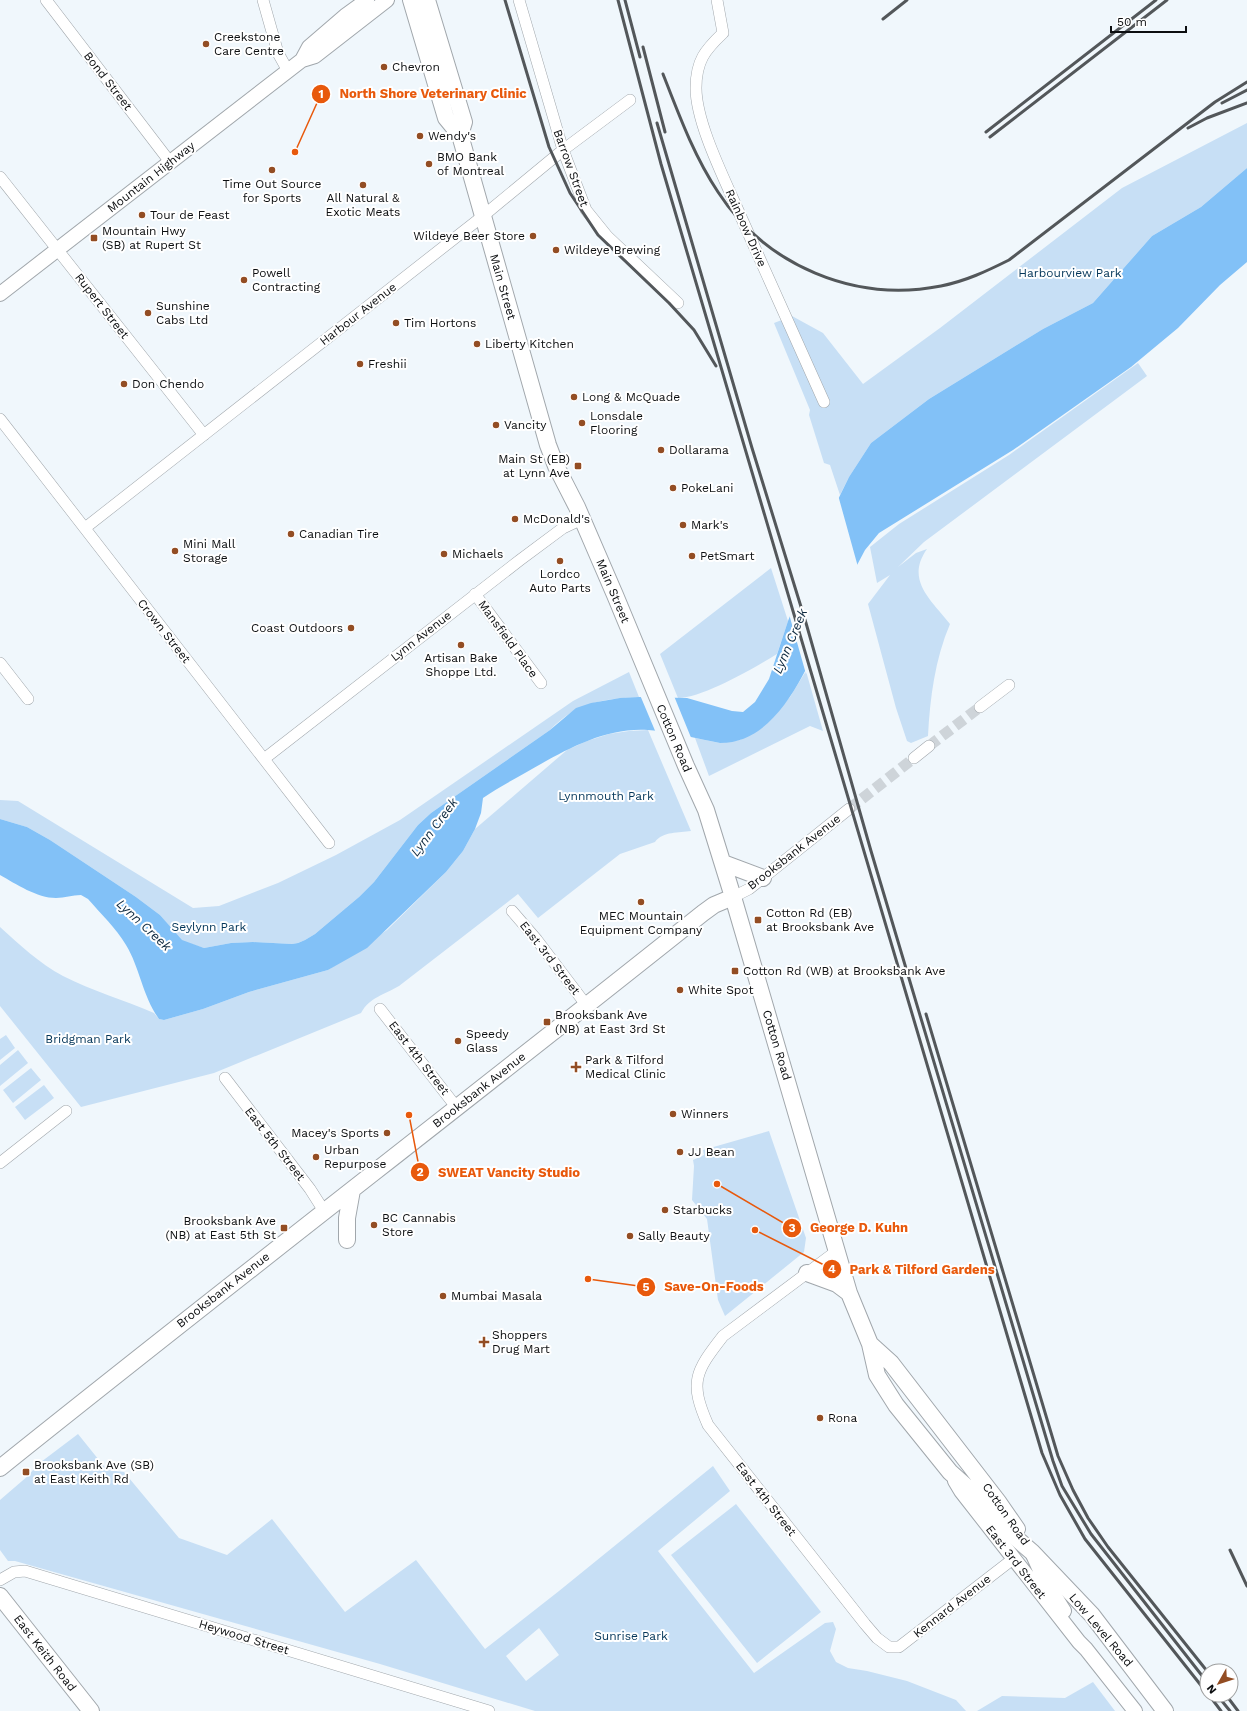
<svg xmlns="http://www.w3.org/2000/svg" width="1247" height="1711" font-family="'Work Sans',sans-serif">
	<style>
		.green { fill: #c7dff5; fill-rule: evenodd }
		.water { fill: #82c1f7 }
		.pier { fill: #f0f7fc }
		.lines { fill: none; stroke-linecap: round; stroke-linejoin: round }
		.minor-tunnel { stroke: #ced4d9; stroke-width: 11; stroke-dasharray: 11 5.5; stroke-linecap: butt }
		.minor-casing { stroke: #a1a7ac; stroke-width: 12 }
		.tertiary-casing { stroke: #a1a7ac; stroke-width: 16 }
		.secondary-casing { stroke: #a1a7ac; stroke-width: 18 }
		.minor { stroke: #fff; stroke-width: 11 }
		.tertiary { stroke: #fff; stroke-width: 14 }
		.secondary { stroke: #fff; stroke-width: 16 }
		.rail { stroke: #53575a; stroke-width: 3 }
		.poi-dot { fill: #934d23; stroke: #fff; stroke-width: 1.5 }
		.labels { text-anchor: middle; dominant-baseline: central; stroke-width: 4; stroke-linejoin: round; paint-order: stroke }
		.poi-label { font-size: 12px; fill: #0c0e10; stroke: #fff; text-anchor: start }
		.street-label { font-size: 12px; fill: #0c0e10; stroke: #fff }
		.park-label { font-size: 12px; fill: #043659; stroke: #fff }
		.water-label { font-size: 13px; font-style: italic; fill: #102b41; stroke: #fff }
		.leader { fill: none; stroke: #e8590c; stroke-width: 1.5 }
		.callout-dot { fill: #e8590c; stroke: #fff; stroke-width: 1.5 }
		.mark-label { font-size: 12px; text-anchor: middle; font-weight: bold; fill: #fff }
		.callout-label { font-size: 13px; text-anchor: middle; font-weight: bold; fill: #e8590c; stroke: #fff; stroke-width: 4; stroke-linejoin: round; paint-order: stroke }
	</style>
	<rect width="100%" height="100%" fill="#f0f7fc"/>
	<path class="green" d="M 1247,123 L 1247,168 L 1201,207 L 1152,236 L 1093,303 L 1043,329 L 929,399 L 871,443 L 849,477 L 840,495 L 830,465 L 824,463 L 809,415 L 810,410 L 774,323 L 792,316 L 823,333 L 863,384 L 940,328 L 1122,188 Z
		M 1138,363 L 1147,376 L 924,542 L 898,567 L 916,553 L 927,549 C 905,580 931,600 950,624 C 935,659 930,698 928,736 L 911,743 L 907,741 L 896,708 L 868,604 L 890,575 L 877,583 L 870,547 L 899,524 L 1009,455 Z
		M 771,568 L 788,621 L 777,654 C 754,668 703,698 678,698 L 660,654 Z
		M 806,671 L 823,731 L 810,726 L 709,776 L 695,738 L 720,743 L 740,740 L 760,729 L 790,697 Z
		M 629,672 L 639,697 C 602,699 577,702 550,730 L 431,813 L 418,825 L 374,882 L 359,897 L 315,934 L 305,940 L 298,943 L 292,944 L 253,942 L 231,943 L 204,948 L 182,941 L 160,915 L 136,897 L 50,840 L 27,827 L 0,819 L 0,800 L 18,801 L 193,908 L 219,906 L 278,883 L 336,855 L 400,820 L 573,701 Z
		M 648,730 L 691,831 C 679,833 663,831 655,842 L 620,854 L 538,918 L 518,894 L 399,986 C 384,995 370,997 361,1013 L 214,1073 L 81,1107 L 0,1006 L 0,927 C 20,945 39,963 63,976 C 92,991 124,1000 154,1013 L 159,1019 L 164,1020 L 203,1009 L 249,992 L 328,970 L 387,930 L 446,872 L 463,851 L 475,829 L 567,750 L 587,741 L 609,734 L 629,731 Z
		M 6,1035 L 15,1048 L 0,1060 L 0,1039 Z
		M 18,1050 L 28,1063 L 0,1086 L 0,1065 Z
		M 31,1068 L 41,1080 L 13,1103 L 3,1090 Z
		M 44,1085 L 54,1098 L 25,1120 L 15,1107 Z
		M 769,1131 L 806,1238 L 804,1252 L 725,1316 L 718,1300 L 707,1219 L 692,1200 L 694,1166 L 693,1160 L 704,1155 L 703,1150 Z
		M 78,1434 L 107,1470 L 124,1472 L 179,1538 L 227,1555 L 272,1519 L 345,1612 L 416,1560 L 485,1649 L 559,1591 L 713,1466 L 730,1491 L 658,1551 L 754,1673 L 825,1623 L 833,1622 L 836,1629 L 830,1651 L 836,1662 L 848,1668 L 867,1671 L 907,1681 L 956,1700 L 966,1711 L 535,1711 L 380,1664 L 15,1561 L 8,1561 L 0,1550 L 0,1500 L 29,1475 L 37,1465 ZM 539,1628 L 559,1655 L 526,1681 L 506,1656 Z
		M 736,1504 L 821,1612 L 757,1663 L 671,1555 Z
		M 1093,1682 L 1115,1711 L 977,1711 L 1002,1696 L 1065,1698 Z"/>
	<path class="water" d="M 1247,168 L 1247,262 L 1220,285 L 1178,328 L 1131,367 L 1013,450 L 879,533 L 865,550 C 853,573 841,595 830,618 C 809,663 780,743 720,743 C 698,739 670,731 648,730 C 603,727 562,752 525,773 C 511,781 496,789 483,798 L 481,813 L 475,829 L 463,851 L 446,872 L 367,948 L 328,970 L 249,992 L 203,1009 L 164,1020 L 159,1019 C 142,995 140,968 126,945 C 116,928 101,914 88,899 L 81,895 C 72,895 65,898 56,898 C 37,898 16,884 0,875 L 0,819 L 27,827 L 50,840 L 136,897 L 160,915 L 182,940 L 204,948 L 231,943 L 253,942 L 292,944 L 298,943 L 305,940 L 315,934 L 359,897 L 374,882 L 418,825 L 431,813 L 550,730 L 576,708 L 591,703 L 620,698 L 639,697 L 687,698 L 732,711 L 743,712 L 755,702 L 769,679 L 788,621 L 828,520 L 849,477 L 871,443 L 929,399 L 1043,329 L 1093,303 L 1152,236 L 1201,207 Z"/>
	<path class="pier" d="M 838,495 L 858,567 L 806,674 L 789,614 L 812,552 Z
		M 640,695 L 674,696 L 692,740 L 656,733 Z"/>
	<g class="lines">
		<path class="minor-tunnel" d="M 929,746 L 980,707
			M 849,809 L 914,758"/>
		<g class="minor-casing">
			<path id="minor" d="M 46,0 L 170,162
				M 263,0 L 278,53 L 288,71
				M 519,0 L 563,150 L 586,210 L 607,236 L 678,303
				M 717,0 L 723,33 C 705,50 696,61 696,88 C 696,122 723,176 737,208 C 766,273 795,337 824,402
				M 0,177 L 204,435
				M 0,419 L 329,843
				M 85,528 L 483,216 L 563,150 L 630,100
				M 475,594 L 541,683
				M 0,663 L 28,699
				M 980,707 L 1009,685
				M 914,758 L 929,746
				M 264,759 L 520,560 L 563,528 L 582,519
				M 733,897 L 749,889 L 849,809
				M 512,911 L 537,940 L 587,1006
				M 380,1009 L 457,1108
				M 225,1078 L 310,1189 L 324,1211
				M 0,1163 L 66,1111
				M 838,1250 L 723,1336 C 695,1372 689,1382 708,1425 L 865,1624 L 877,1638 L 889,1647 L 899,1647 L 1013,1559
				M 0,1580 L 14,1572 L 25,1571 L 489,1711"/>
		</g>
		<g class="tertiary-casing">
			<path id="tertiary" d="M 302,60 L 309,47 L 345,16 L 367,0
				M 0,294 L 302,60 L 315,56 L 387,0
				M 955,1481 L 961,1491 L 1079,1642 L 1086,1649 L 1135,1711
				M 1034,1557 L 1043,1577 L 1064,1611"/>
		</g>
		<g class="secondary-casing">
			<path id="secondary" d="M 411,0 L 446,118 L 460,135 L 548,445 L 556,466 L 577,507 L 615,595 L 686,766 L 706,810 L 733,897 L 849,1293 L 870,1344 L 877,1375 L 896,1405 L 950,1472 L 969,1489 L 1017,1539 L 1032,1552 L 1092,1615 L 1165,1711
				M 427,0 L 464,122 L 460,135
				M 723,863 L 763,878
				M 347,1240 L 347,1218 L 352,1190
				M 807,1273 L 837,1284 L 849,1293
				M 870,1344 L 891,1363 L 999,1503 L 1017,1529
				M 0,1468 C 233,1281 470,1099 703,913 L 714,905 L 733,897
				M 0,1596 L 91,1711"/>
		</g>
		<use href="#minor" class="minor"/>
		<use href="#tertiary" class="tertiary"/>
		<use href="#secondary" class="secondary"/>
		<path class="rail" d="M 505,0 L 549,147 L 570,193 L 598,235 L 669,303 L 694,330 L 716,366
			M 618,0 L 661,164 L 829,733 L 1042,1453 L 1060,1495 L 1085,1539 L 1207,1693
			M 625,0 L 640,57
			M 883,19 L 907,0
			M 643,47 L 665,132
			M 663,74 C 679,115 694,156 718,192 C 766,266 855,303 941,286 C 966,281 987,271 1009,260 L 1215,102 L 1247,82
			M 1222,103 L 1247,90
			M 657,123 L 752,448 L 806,623 L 871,851 L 1053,1461 L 1062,1486 L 1091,1534 L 1207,1682
			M 1188,128 L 1207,118 L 1247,103
			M 986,132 L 1156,0
			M 990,137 L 1167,0
			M 926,1014 L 1058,1456 L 1073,1490 L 1088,1518 L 1108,1547 L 1207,1671
			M 1230,1550 L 1247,1586
			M 1209,1695 L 1221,1711
			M 1217,1695 L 1230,1711
			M 1226,1695 L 1238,1711"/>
	</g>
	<g class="poi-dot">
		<circle cx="206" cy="44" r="4"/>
		<circle cx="384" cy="67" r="4"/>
		<circle cx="420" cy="136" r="4"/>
		<circle cx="429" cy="164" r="4"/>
		<circle cx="272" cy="170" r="4"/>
		<circle cx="363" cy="185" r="4"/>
		<circle cx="142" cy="215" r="4"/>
		<circle cx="533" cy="236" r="4"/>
		<rect x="90" y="234" width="8" height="8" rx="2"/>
		<circle cx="556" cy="250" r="4"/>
		<circle cx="244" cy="280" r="4"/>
		<circle cx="148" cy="313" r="4"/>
		<circle cx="396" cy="323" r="4"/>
		<circle cx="477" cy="344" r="4"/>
		<circle cx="360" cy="364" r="4"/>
		<circle cx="124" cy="384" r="4"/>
		<circle cx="574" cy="397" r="4"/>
		<circle cx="582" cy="423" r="4"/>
		<circle cx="496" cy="425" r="4"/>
		<circle cx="661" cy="450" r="4"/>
		<rect x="574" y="462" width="8" height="8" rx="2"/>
		<circle cx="673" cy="488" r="4"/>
		<circle cx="515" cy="519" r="4"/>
		<circle cx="683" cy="525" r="4"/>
		<circle cx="291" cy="534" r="4"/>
		<circle cx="175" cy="551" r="4"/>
		<circle cx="444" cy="554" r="4"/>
		<circle cx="692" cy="556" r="4"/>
		<circle cx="560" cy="561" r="4"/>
		<circle cx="351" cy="628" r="4"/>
		<circle cx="461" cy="645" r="4"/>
		<circle cx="641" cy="902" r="4"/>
		<rect x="754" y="916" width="8" height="8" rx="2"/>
		<rect x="731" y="967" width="8" height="8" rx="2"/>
		<circle cx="680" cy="990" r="4"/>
		<rect x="543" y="1018" width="8" height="8" rx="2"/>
		<circle cx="458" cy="1041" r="4"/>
		<path d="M574 1061h4v4h4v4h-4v4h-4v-4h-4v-4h4z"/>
		<circle cx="673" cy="1114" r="4"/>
		<circle cx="387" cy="1133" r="4"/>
		<circle cx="680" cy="1152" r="4"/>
		<circle cx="316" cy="1157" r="4"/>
		<circle cx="665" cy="1210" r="4"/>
		<circle cx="374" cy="1225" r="4"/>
		<rect x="280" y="1224" width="8" height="8" rx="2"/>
		<circle cx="630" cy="1236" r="4"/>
		<circle cx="443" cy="1296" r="4"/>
		<path d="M482 1336h4v4h4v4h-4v4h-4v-4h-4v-4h4z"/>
		<circle cx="820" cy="1418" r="4"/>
		<rect x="22" y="1468" width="8" height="8" rx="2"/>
	</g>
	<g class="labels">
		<g class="poi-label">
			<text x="214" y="37">Creekstone<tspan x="214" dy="14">Care Centre</tspan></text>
			<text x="392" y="67">Chevron</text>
			<text x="428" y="136">Wendy's</text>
			<text x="437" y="157">BMO Bank<tspan x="437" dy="14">of Montreal</tspan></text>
			<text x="272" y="184" text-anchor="middle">Time Out Source<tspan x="272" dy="14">for Sports</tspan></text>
			<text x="363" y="198" text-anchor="middle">All Natural &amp;<tspan x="363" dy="14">Exotic Meats</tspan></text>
			<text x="150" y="215">Tour de Feast</text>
			<text x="102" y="231">Mountain Hwy<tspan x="102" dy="14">(SB) at Rupert St</tspan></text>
			<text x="525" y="236" text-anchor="end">Wildeye Beer Store</text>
			<text x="564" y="250">Wildeye Brewing</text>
			<text x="252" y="273">Powell<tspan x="252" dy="14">Contracting</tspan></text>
			<text x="156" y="306">Sunshine<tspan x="156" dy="14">Cabs Ltd</tspan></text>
			<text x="404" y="323">Tim Hortons</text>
			<text x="485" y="344">Liberty Kitchen</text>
			<text x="368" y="364">Freshii</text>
			<text x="132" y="384">Don Chendo</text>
			<text x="582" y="397">Long &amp; McQuade</text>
			<text x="590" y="416">Lonsdale<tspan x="590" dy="14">Flooring</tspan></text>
			<text x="504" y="425">Vancity</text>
			<text x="669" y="450">Dollarama</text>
			<text x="570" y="459" text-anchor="end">Main St (EB)<tspan x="570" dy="14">at Lynn Ave</tspan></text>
			<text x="681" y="488">PokeLani</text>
			<text x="523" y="519">McDonald's</text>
			<text x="691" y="525">Mark's</text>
			<text x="299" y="534">Canadian Tire</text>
			<text x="183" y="544">Mini Mall<tspan x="183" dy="14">Storage</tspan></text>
			<text x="452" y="554">Michaels</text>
			<text x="700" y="556">PetSmart</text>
			<text x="560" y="574" text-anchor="middle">Lordco<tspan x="560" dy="14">Auto Parts</tspan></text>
			<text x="343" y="628" text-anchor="end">Coast Outdoors</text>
			<text x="461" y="658" text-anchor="middle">Artisan Bake<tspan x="461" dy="14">Shoppe Ltd.</tspan></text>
			<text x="766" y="913">Cotton Rd (EB)<tspan x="766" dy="14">at Brooksbank Ave</tspan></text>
			<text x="641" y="916" text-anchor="middle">MEC Mountain<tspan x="641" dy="14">Equipment Company</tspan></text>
			<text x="743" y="971">Cotton Rd (WB) at Brooksbank Ave</text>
			<text x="688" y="990">White Spot</text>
			<text x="555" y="1015">Brooksbank Ave<tspan x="555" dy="14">(NB) at East 3rd St</tspan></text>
			<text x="466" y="1034">Speedy<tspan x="466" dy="14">Glass</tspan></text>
			<text x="585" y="1060">Park &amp; Tilford<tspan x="585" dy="14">Medical Clinic</tspan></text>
			<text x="681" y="1114">Winners</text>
			<text x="379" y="1133" text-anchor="end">Macey's Sports</text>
			<text x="324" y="1150">Urban<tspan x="324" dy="14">Repurpose</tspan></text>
			<text x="688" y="1152">JJ Bean</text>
			<text x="673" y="1210">Starbucks</text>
			<text x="382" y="1218">BC Cannabis<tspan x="382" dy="14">Store</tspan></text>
			<text x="276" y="1221" text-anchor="end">Brooksbank Ave<tspan x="276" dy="14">(NB) at East 5th St</tspan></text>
			<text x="638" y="1236">Sally Beauty</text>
			<text x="451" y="1296">Mumbai Masala</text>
			<text x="492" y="1335">Shoppers<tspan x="492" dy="14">Drug Mart</tspan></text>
			<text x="828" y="1418">Rona</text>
			<text x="34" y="1465">Brooksbank Ave (SB)<tspan x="34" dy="14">at East Keith Rd</tspan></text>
		</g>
		<g class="street-label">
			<text transform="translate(108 81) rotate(52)">Bond Street</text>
			<text transform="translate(571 168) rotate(70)">Barrow Street</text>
			<text transform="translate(151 177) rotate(-38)">Mountain Highway</text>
			<text transform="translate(746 228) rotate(66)">Rainbow Drive</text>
			<text transform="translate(503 287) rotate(74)">Main Street</text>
			<text transform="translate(102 306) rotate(52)">Rupert Street</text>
			<text transform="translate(358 314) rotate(-38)">Harbour Avenue</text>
			<text transform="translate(613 591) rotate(67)">Main Street</text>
			<text transform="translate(164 631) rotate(52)">Crown Street</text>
			<text transform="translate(421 636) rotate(-38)">Lynn Avenue</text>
			<text transform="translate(508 639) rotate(54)">Mansfield Place</text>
			<text transform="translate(674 738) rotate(67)">Cotton Road</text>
			<text transform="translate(794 852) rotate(-38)">Brooksbank Avenue</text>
			<text transform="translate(550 958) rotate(52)">East 3rd Street</text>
			<text transform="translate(777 1045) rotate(73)">Cotton Road</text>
			<text transform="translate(419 1058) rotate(52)">East 4th Street</text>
			<text transform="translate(479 1090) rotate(-38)">Brooksbank Avenue</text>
			<text transform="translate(275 1144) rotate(52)">East 5th Street</text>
			<text transform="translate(223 1290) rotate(-38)">Brooksbank Avenue</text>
			<text transform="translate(766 1499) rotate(52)">East 4th Street</text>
			<text transform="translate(1006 1514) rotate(55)">Cotton Road</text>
			<text transform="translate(1016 1562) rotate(52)">East 3rd Street</text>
			<text transform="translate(952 1606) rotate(-38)">Kennard Avenue</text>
			<text transform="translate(1101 1630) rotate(50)">Low Level Road</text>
			<text transform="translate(244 1637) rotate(17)">Heywood Street</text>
			<text transform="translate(45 1653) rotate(52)">East Keith Road</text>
		</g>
		<g class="park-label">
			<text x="1070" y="273">Harbourview Park</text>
			<text x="606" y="796">Lynnmouth Park</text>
			<text x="209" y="927">Seylynn Park</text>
			<text x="88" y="1039">Bridgman Park</text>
			<text x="631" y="1636">Sunrise Park</text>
		</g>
		<g class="water-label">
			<text transform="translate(790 641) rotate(-67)">Lynn Creek</text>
			<text transform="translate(434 827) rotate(-53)">Lynn Creek</text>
			<text transform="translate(144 925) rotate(43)">Lynn Creek</text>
		</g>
	</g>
	<path class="leader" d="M295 152L321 94M409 1115L420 1172M717 1184L792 1228M755 1230L832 1269M588 1279L646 1287"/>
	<g class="callout-dot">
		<circle cx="295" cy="152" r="4"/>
		<circle cx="409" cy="1115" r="4"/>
		<circle cx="717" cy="1184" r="4"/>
		<circle cx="755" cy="1230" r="4"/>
		<circle cx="588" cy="1279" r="4"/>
		<circle cx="321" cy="94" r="10"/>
		<circle cx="420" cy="1172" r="10"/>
		<circle cx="792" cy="1228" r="10"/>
		<circle cx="832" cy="1269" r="10"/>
		<circle cx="646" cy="1287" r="10"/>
	</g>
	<g class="mark-label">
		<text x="321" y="98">1</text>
		<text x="420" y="1176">2</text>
		<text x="792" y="1232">3</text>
		<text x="832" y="1273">4</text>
		<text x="646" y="1291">5</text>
	</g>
	<g class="callout-label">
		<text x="433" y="98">North Shore Veterinary Clinic</text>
		<text x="509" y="1177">SWEAT Vancity Studio</text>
		<text x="859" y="1232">George D. Kuhn</text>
		<text x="922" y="1274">Park &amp; Tilford Gardens</text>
		<text x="714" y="1291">Save-On-Foods</text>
	</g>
	<g transform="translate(1219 1683) rotate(231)"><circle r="19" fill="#ffffff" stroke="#9e9f9f"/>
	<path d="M0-3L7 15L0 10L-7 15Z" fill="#934d23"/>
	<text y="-6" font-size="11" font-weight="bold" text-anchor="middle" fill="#0c0e10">N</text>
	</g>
	<path d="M1111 26v6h75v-6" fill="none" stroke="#0c0e10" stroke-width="2"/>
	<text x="1117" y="26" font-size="12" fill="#0c0e10" stroke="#ffffff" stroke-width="3" paint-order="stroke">50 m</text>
</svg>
